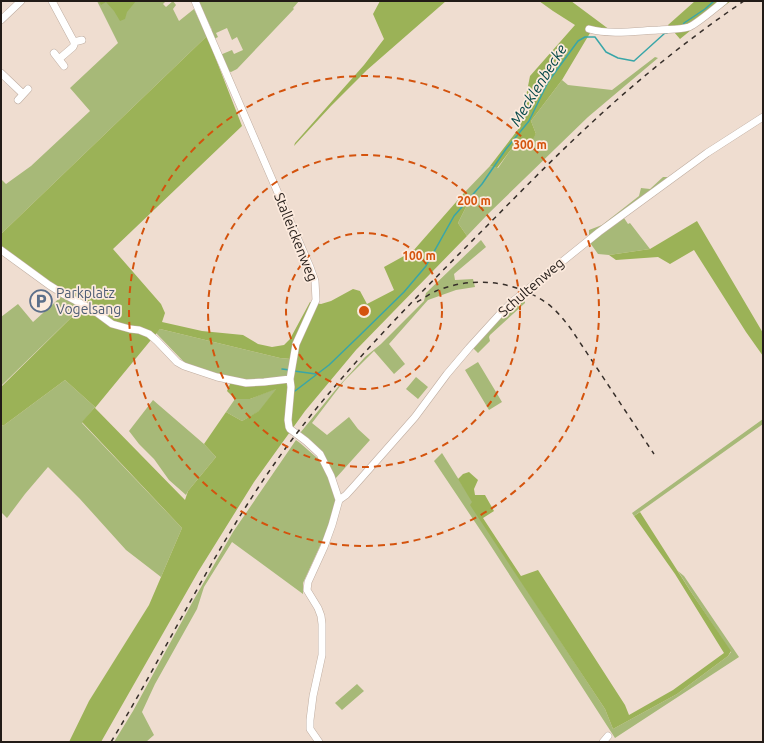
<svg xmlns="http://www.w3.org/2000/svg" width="764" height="743" font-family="Ubuntu,sans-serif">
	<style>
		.green { fill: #a7b978 }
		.forest { fill: #9bb257; fill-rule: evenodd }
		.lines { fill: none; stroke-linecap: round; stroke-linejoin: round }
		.stream { stroke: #39a6a8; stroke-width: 1.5 }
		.minor-casing { stroke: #bfada1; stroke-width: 8 }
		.minor { stroke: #fff; stroke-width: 7 }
		.rail { stroke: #372f2a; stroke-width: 1.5; stroke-dasharray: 5 5; stroke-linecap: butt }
		.ring { fill: none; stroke: #d4530d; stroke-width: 2; stroke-dasharray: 7 5 }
		.labels { text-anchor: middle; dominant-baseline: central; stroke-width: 3.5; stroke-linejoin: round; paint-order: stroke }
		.street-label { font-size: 14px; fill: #221b17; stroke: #fceadd }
		.service-label { font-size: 14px; fill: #4e5e75; stroke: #fceadd; text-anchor: start }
		.water-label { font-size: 15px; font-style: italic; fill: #014647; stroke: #fceadd }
		.centre { fill: #d4530d; stroke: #fceadd; stroke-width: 2 }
		.ring-label { font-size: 12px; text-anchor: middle; font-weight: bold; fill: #d4530d; stroke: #fceadd; stroke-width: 3.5; stroke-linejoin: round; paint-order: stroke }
	</style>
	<rect width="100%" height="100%" fill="#efddd0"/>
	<path class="green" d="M 97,1 L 164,1 L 165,2 L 163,4 L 166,7 L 173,1 L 176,5 L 173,9 L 179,21 L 194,9 L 207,36 L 1,234 L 1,179 L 6,184 L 31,166 L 90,111 L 70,88 L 118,43 Z
		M 198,1 L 299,1 L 293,8 L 294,9 L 237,69 L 231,72 L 228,71 L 220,55 L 232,50 L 234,54 L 243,50 L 237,37 L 232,40 L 227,28 L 216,33 L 218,37 L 214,39 L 211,32 L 212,30 Z
		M 655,57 L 658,58 L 588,117 L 489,213 L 467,236 L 458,223 L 468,203 L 464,193 L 490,166 L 498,168 L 509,152 L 517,142 L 533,138 L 536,134 L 531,121 L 562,80 L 568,85 L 612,90 Z
		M 663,177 L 673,177 L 622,215 L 628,224 L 630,223 L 650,249 L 609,255 L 598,254 L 588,240 L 589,239 L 589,230 L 602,225 L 639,196 L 641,188 L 650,189 Z
		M 481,240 L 486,247 L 454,274 L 455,280 L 473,279 L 475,287 L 456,290 L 428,300 L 389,344 L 405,364 L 394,374 L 374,351 L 344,381 L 312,423 L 327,435 L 349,417 L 358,429 L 370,440 L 335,479 L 300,433 L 337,388 L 365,357 L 381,344 L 424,301 L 426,293 Z
		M 524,292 L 525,303 L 490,335 L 489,337 L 490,341 L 478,353 L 473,348 Z
		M 63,295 L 82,307 L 1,386 L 1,317 L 18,304 L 33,322 Z
		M 160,329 L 280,358 L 291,359 L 290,378 L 244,380 L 203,370 L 185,363 L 156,333 Z
		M 478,362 L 502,402 L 489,410 L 465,370 Z
		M 416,377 L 428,387 L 418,399 L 406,389 Z
		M 65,380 L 95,407 L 82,423 L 182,528 L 161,577 L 126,550 L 80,499 L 48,467 L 25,494 L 7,518 L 1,512 L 1,424 L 3,426 Z
		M 277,388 L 260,411 L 242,421 L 226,412 L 235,399 L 250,399 Z
		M 153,400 L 204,444 L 216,457 L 188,491 L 186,495 L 169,480 L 154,459 L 139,444 L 129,431 Z
		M 763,419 L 763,424 L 634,516 L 632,513 Z
		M 296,440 L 300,443 L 323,463 L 336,499 L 326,533 L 303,583 L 303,594 L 232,542 L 204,587 L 197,609 L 155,684 L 142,712 L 154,735 L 146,742 L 114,742 L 133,711 L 193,601 L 233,532 Z
		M 442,453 L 473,502 L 471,505 L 605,709 L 613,729 L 677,694 L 728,656 L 731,652 L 693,595 L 678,571 L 684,576 L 739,657 L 615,738 L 487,540 L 434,461 Z
		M 357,684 L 364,691 L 342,710 L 335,703 Z"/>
	<path class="forest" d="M 99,1 L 136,1 L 127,12 L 125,19 L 120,21 L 114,11 L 106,2 L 101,5 Z
		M 380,1 L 446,1 L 367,70 L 331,106 L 294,146 L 295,143 L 364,65 L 384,39 L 373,14 Z
		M 539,1 L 571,1 L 610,30 L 593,28 L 562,80 L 531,121 L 536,134 L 533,139 L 517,142 L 509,152 L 497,168 L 490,166 L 520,127 L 530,76 L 575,25 L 553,11 Z
		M 695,1 L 731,1 L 696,26 L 680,39 L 668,25 Z
		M 207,36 L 242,126 L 113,249 L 161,304 L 165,313 L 162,322 L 202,331 L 243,335 L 258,344 L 272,347 L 284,345 L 290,339 L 310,302 L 321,304 L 331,301 L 353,289 L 360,291 L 367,304 L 394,290 L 384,267 L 413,251 L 464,193 L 468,203 L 458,223 L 467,236 L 356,350 L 305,411 L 254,482 L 198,572 L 101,742 L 69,742 L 89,701 L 149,605 L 182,528 L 82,422 L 95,407 L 65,380 L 3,426 L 1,424 L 1,387 L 84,305 L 19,260 L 1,246 L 1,234 ZM 160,329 L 280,358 L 291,359 L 290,380 L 264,383 L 230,384 L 227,391 L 235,399 L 250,399 L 276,389 L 259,411 L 242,421 L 226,412 L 204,444 L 216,457 L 188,491 L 185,500 L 95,408 Z
		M 697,221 L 763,333 L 763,356 L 746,332 L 694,250 L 670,264 L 658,257 L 616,260 L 609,255 L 650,249 Z
		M 469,472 L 478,480 L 474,489 L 475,495 L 485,495 L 494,511 L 483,518 L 521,576 L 538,570 L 625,705 L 629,715 L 673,690 L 724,653 L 675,574 L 634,516 L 640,512 L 693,595 L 731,651 L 728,656 L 677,694 L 613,729 L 605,709 L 470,505 L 472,502 L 458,479 L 463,474 Z"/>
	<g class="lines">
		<path class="stream" d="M 683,25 L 684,23 L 705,9 L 714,1
			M 282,369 L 290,370
			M 294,371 L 316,374
			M 295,391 L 329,365 L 357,338 L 404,292 L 426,266 L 454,216 L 482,184 L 506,149 L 529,121 L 548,82 L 578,41 L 585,37 L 595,37 L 606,52 L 618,58 L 634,61 L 665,33 L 667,33"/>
		<g class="minor-casing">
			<path id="minor" d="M 52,1 L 74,42 L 74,45 L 73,47 L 59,59
				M 195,1 L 310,267 L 315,281 L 316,300 L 296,344 L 290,379 L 291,387 L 288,420 L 289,427 L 290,429 L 306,441 L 320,454 L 331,476 L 339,500 L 332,525 L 324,547 L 308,582 L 307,590 L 318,608 L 321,616 L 322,624 L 322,655 L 313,696 L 310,720 L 310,729 L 319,742
				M 1,20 L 21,1
				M 589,29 C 610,35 636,31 658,30 C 667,29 679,30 689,27 C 698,23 715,8 724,1
				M 74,42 L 82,40
				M 54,53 L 64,66
				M 1,73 L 23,94
				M 18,100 L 28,89
				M 1,250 L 49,285 L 65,295 L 93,310 L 112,324 L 130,329 L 139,330 L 149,334 L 157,341 L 177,362 L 184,366 L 217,377 L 246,383 L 264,382 L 290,379
				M 339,500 L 346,495 L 356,484 L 415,417 L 447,374 L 469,348 L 499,315 L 512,302 L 599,232 L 707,153 L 763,117
				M 603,742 L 608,736"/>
		</g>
		<use href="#minor" class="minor"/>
		<path class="rail" d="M 417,302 C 423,299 429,294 436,291 C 472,276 515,280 548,304 C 557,311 564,320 571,329 L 654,454
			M 111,742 C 165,653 209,559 268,473 C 324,391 394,320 463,250 C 504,209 544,167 586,128 C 635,82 688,39 744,1"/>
	</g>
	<g class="ring">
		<circle cx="364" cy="311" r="78"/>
		<circle cx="364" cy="311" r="156"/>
		<circle cx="364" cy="311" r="235"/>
	</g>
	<defs>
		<g id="parking-ring" transform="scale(1.15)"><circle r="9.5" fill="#fceadd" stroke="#5c6f8a" stroke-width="1.5"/><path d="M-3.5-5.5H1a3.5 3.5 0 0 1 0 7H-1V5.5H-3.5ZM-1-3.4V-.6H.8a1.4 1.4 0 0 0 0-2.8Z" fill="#5c6f8a"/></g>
	</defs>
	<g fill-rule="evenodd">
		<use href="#parking-ring" x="41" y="301"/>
	</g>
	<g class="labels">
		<g class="street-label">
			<text transform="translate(296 237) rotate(68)">Stalleickenweg</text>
			<text transform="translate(531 287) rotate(-41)">Schultenweg</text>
		</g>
		<g class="service-label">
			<text x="56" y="293">Parkplatz<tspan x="56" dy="16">Vogelsang</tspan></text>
		</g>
		<g class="water-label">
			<text transform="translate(538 85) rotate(-58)">Mecklenbecke</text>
		</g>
	</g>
	<circle cx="364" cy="311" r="6" class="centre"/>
	<g class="ring-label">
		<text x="530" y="149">300 m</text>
		<text x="474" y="205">200 m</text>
		<text x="419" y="260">100 m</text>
	</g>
	<rect width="764" height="743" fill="none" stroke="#221b17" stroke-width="4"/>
</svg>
